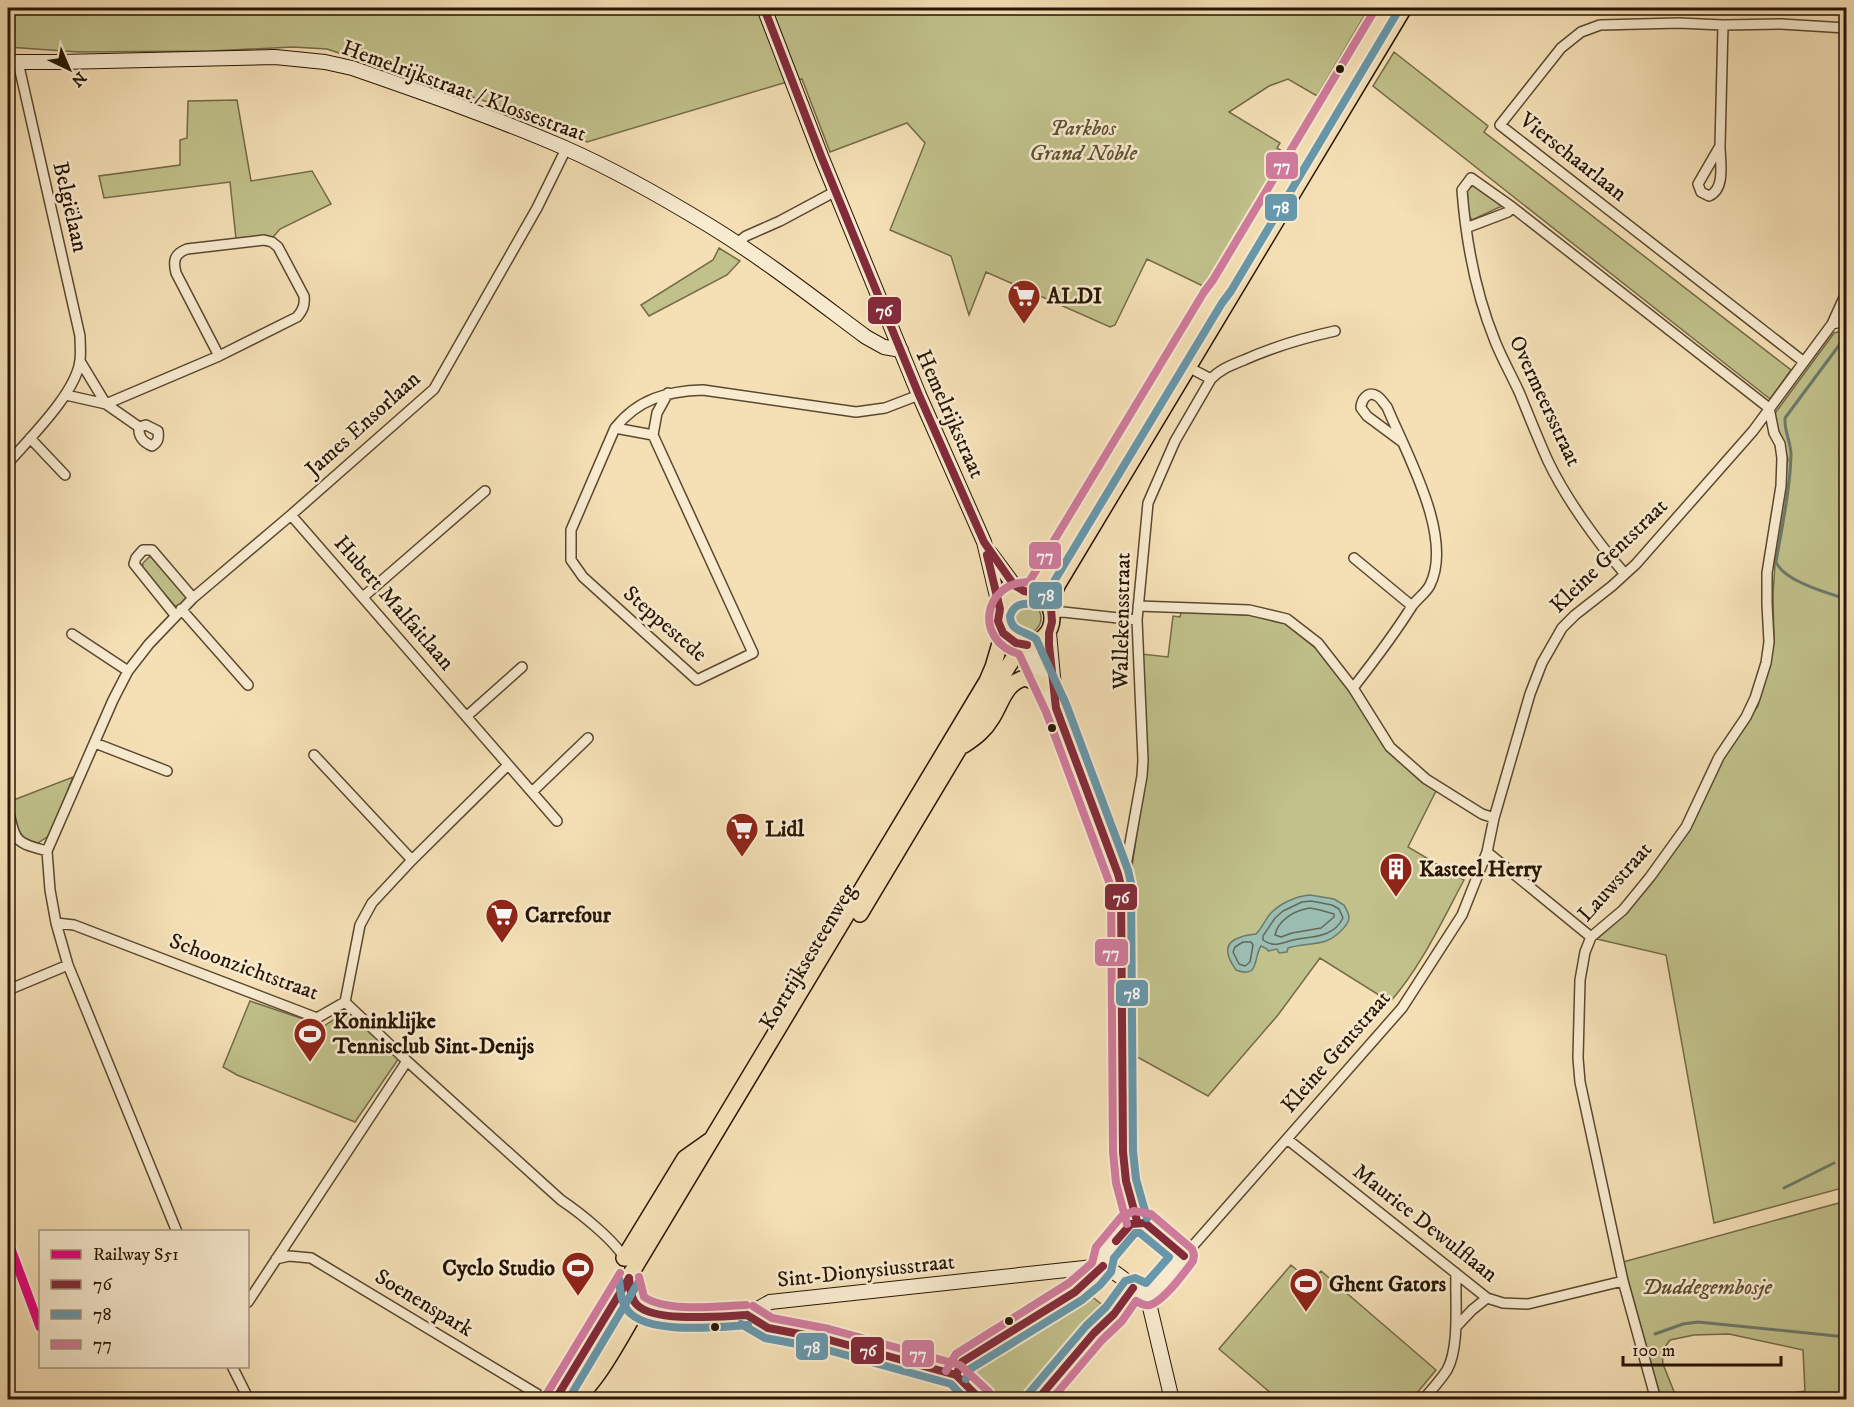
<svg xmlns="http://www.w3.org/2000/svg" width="1854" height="1407" font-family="'IM FELL DW Pica',serif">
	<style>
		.green { fill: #c1c18b; stroke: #746b47; stroke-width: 1.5 }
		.water { fill: #9cbdb1; stroke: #6d7a6b; stroke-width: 1.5 }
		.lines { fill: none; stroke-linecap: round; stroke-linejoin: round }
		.shore { stroke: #62695a; stroke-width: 1.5 }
		.stream { stroke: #6d7a6b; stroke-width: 3 }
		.street-casing { stroke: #5a4830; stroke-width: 12 }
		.secondary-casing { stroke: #271503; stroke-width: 16 }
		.primary-casing { stroke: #271503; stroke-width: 18 }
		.street { stroke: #f8ebd0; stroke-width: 9 }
		.secondary { stroke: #f8ebd0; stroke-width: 14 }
		.primary { stroke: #f5e0b6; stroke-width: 15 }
		.bus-1-casing { stroke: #f8ebd0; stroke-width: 12 }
		.bus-2-casing { stroke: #f8ebd0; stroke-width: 12 }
		.bus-3-casing { stroke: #f8ebd0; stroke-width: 12 }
		.bus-1 { stroke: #822a3a; stroke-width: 8 }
		.bus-2 { stroke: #6798ac; stroke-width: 8 }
		.bus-3 { stroke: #d17b9e; stroke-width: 8 }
		.rail-1-casing { stroke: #f8ebd0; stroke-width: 14 }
		.rail-1 { stroke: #e5007d; stroke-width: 9 }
		.bus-dot { fill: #271503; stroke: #f8ebd0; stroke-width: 2 }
		.labels { text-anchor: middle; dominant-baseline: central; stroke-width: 5; stroke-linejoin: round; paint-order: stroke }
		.street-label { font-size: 22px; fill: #271503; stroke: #f8ebd0 }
		.park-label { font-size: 22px; font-style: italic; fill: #5d5133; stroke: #f8ebd0 }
		.poi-label { font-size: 22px; font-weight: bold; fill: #271503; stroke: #f8ebd0; text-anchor: start }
		.line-badge { stroke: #f8ebd0; stroke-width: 2 }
		.badge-label { font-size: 16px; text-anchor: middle; font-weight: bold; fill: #fff }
	</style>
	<rect width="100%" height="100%" fill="#f5e0b6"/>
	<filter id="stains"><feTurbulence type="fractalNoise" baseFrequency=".00333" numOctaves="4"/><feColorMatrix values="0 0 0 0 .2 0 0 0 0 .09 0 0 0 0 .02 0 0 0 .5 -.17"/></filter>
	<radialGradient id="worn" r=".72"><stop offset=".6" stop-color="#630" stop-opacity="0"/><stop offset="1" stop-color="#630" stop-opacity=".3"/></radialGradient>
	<path class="green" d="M 8,8 L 1369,8 L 1317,96 L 1288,79 L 1269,86 L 1229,112 L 1280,143 L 1277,148 L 1285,153 L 1205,287 L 1147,259 L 1115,325 L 1110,327 L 986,272 L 969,315 L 951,256 L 890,230 L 925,143 L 907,123 L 830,152 L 802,79 L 780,84 L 587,142 L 570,133 L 521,113 L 327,49 L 293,47 L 210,51 L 78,52 L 8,47 Z
		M 1394,52 L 1488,126 L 1484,132 L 1791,370 L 1770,399 L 1373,86 Z
		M 237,100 L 251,181 L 312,171 L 331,204 L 280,229 L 273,237 L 236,239 L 230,182 L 104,198 L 99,176 L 180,165 L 180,140 L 187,138 L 188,101 Z
		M 1474,185 L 1500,203 L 1502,206 L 1472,220 L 1469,216 L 1467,190 Z
		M 719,248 L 740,261 L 727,275 L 649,316 L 641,305 L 713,260 Z
		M 1846,330 L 1846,1187 L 1714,1223 L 1666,955 L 1597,939 L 1623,916 L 1646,887 L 1722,758 L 1758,706 L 1774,643 L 1773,595 L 1778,517 L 1788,459 L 1773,416 L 1834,333 Z
		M 149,557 L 155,558 L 188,598 L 178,607 L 175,606 L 142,568 L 143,563 Z
		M1009 618a16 16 0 1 1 32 0a16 16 0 1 1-32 0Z
		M 1181,612 L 1250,615 L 1286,624 L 1319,651 L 1352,691 L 1389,751 L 1436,791 L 1408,847 L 1464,880 C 1442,921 1421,967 1390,1002 L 1320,958 L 1278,1015 L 1208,1096 L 1130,1053 L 1130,891 L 1131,873 L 1145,780 L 1142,654 L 1168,657 L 1173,616 L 1180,617 Z
		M 73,777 L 50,835 L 38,843 C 15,840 16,820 11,801 Z
		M 250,1001 L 324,1026 L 342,1014 L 362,1024 L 399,1058 L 355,1122 L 237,1075 L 223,1067 Z
		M 1846,1201 L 1846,1399 L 1783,1399 L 1783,1395 L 1805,1391 L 1803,1350 L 1729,1334 L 1694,1335 L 1670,1340 L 1662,1351 L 1663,1364 L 1677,1399 L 1661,1399 L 1623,1262 Z
		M 1291,1265 L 1311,1282 L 1321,1271 L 1436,1370 L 1412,1399 L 1278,1399 L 1219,1349 Z
		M 1085,1291 L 1110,1311 L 1038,1392 L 1029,1399 L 993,1399 L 966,1375 L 966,1368 L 971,1362 Z"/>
	<path class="water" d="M 1310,895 L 1334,899 L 1344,905 C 1346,909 1349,913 1349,918 C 1348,927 1334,938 1326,941 C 1314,945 1300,944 1288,948 L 1287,952 L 1279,953 L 1277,949 L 1268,951 L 1267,949 L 1261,946 C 1253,958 1260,979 1236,970 C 1227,957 1221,943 1241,937 C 1245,935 1251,935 1256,934 C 1262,928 1265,920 1270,914 C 1280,903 1297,896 1310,895 Z"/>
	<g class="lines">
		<path class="shore" d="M 1311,901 L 1332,905 L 1339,909 L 1343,918 C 1333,938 1313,936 1293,940 C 1281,943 1274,948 1263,940 L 1263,936 L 1275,918 L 1283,911 L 1302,902 Z
			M 1310,908 L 1320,910 L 1334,914 L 1334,917 L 1321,928 L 1292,933 L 1281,937 L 1275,935 C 1278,920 1295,910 1310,908 Z
			M 1243,942 L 1251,942 L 1253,945 L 1250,962 L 1245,966 L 1239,964 L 1233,952 L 1235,947 Z"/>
		<path class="stream" d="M 1846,338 L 1843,340 L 1785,418 C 1784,431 1791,442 1791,455 C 1790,490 1782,527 1776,562 C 1784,581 1827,593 1846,599
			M 1844,1158 L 1846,1157
			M 1784,1188 L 1834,1163
			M 1655,1334 L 1683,1324 L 1698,1322 L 1846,1337"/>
		<g class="street-casing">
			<path id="street" d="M 1720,146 C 1720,161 1726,189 1709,196 L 1701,192 L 1698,184 L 1720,146 L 1723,25
				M 1466,228 L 1508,212 L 1512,207
				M 737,243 L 746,236 L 780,221 L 836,191
				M 1832,324 L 1846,321
				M 80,361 L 106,404
				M 1804,362 L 1500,125 L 1561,48 L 1581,32 L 1600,25 L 1679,23 L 1723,25 L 1781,24 L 1846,28
				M 1188,367 L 1211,379
				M 66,395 L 106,404 L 139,427 L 146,425 L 158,431 C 159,439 158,442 152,446 C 143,442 138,437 139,427
				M 106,404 L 219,356 L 297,317 C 303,310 305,305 304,296 L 278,247 L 272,242 L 264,240 L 187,249 C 174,254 173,261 176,273 L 219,356
				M 615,428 L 571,530 L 571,560 L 583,577 L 697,680 L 753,653 L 653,435 L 657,413 L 668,393
				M 653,435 L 615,428 C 638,399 667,391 703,390 L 856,412 L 885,408 L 919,395
				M 30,438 L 65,475
				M 8,463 C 29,439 77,392 80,360 C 81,352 80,344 80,336 L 18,62
				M 291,515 L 557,821
				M 1354,558 L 1412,606
				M 1625,574 C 1598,543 1566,499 1548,461 C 1538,439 1529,416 1520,394 C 1512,376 1502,359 1495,341 C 1475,292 1466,242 1462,190 L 1471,178 L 1512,207 L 1769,408
				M 363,597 L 485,491
				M 1138,606 L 1249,610 L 1287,619 L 1318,643 L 1353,688 L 1390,747 L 1426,779 L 1482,814 L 1494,818
				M 181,609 L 248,685
				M 1052,613 L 1063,612 L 1137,620
				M 175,615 L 134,564 L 136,558 L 143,550 L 152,550 L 193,598
				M 72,634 L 128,671
				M 1353,688 C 1374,661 1394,635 1412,606 C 1417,599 1426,593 1430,585 C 1454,537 1406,453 1387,407 C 1384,404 1381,398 1377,396 C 1368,390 1361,400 1361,408 L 1367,416 L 1402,442
				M 467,716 L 522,667
				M 95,743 L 167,771
				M 314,755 L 412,860
				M 532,792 L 588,738
				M 8,809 C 16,842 14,842 47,851
				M 1487,852 L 1591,937
				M 1118,874 L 1124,869 L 1127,860 L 1142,776 L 1143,760 L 1137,620 L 1148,503 L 1175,441 L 1211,379 C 1220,369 1232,365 1244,360 C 1273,347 1303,338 1335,331
				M 56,923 L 74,925 L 317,1018 L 345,1002 L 407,1061 L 561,1200 C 579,1212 617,1242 626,1261
				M 8,990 L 68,965
				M 345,1002 L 360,925 L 372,903 L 412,860 L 508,765
				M 1287,1139 L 1487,1298 L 1503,1303 L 1528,1304 L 1623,1281
				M 177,1232 L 68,965 L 56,923 L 50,890 L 47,851 L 113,700 L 128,671 L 149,644 L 193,598 L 291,515 L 434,389 L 537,208 L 566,149
				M 1184,1256 L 1402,1008 L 1462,915 L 1487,852 L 1494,818 L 1530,694 L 1542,663 L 1562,628 L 1575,615 L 1612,586 L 1636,564 L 1753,431 L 1832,324 L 1846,293
				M 276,1259 L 289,1256 L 311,1258 L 547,1400
				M 248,1302 L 407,1061
				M 747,1315 L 768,1328 L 826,1339 L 956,1375 L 982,1400
				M 1456,1327 L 1472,1310 L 1487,1298
				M 232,1366 L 249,1400
				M 956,1375 L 962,1362 L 1075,1292 L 1093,1277 L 1103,1266
				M 1037,1400 L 1094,1333 L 1114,1314 L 1133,1288
				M 1423,1400 C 1431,1390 1440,1381 1447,1370 C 1460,1347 1455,1300 1456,1273
				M 1656,1400 L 1623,1281 L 1580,1082 L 1578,1058 L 1580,980 L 1585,952 L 1591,937 L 1623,910 L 1650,877 L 1686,827 L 1719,757 L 1746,717 L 1755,698 L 1766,663 L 1769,642 L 1767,604 L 1767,573 L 1781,486 L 1782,458 L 1780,444 L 1774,433 L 1769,408"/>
		</g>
		<g class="secondary-casing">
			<path id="secondary" d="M 764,8 L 821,156 L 919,395 L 984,542 L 1000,609
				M 8,62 L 61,62 L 275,57 L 325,62 L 352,68 C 424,93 496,118 565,148 C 615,170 664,198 710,226 C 764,259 815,299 866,337 L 884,347 L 901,350
				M 991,554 L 1014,585 L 1024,591
				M 1049,633 L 1055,699
				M 1027,645 L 1044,685 L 1056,708 L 1118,874 L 1121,886 L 1123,1152 L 1126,1181 L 1137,1221
				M 1103,1266 L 1102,1261 L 1105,1253 L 1129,1224 L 1137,1221 L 1145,1223 L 1184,1256 L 1157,1288 L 1147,1295
				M 1147,1295 L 1172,1400
				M 639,1306 L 652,1314 L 688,1317 L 747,1315 L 770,1302 L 1103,1266 C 1120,1273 1130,1287 1147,1295"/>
		</g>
		<g class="primary-casing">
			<path id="primary" d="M1000 618a26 26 0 1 1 52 0a26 26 0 1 1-52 0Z
				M 1035,593 L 1213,297 L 1222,286 L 1388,8
				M 1051,608 L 1053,595 L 1058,584 L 1404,8
				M 964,745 C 976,737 985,730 992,718 C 1002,702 1005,683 1025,678 L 1044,685
				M 860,914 L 1009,665 L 1023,644
				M 624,1258 L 685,1158 L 709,1141
				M 555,1400 L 987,681 L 993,667 L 1003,633
				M 567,1400 L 608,1333
				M 573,1400 C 595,1388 625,1329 639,1306 L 634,1301 L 629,1278"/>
		</g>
		<use href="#street" class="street"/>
		<use href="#secondary" class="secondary"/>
		<use href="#primary" class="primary"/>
		<g class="bus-1-casing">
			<path id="bus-1" d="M 764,8 L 821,156 L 919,395 L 984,542 L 1014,585 L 1024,591 L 1035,593 L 1045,598 L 1051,608 L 1052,622 L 1049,633 L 1049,645 L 1056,708 L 1118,874 L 1121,886 L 1123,1152 L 1126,1181 L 1137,1221
				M 987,555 L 1000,609 L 998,621 L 1003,633 L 1016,643 L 1027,645
				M 1116,1241 L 1131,1224 L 1145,1223 L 1184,1256
				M 629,1278 C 630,1286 630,1298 637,1305 C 655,1323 722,1316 747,1315
				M 747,1315 L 768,1328 L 826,1339 L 956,1375 L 981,1400
				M 956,1375 L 962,1362 L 1075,1292 L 1103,1266
				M 555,1400 L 629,1278
				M 1037,1400 L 1094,1333 L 1114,1314 L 1133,1288"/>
		</g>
		<g class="bus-2-casing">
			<path id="bus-2" d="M 1147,1218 L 1136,1179 L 1133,1151 L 1131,883 L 1128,870 L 1066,704 L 1036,639 C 1025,630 1011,633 1010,616 C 1017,596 1032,610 1044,598 L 1222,303 L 1231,291 L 1397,13
				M 619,1279 C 620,1290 621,1302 628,1311 C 648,1335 718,1327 748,1325
				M 741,1324 L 765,1338 L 824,1349 L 951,1384 L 966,1400
				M 966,1379 L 970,1369 L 1082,1300 L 1100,1285 L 1111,1272 L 1114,1258 L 1135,1233 L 1140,1233 L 1169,1257 L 1146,1283 L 1135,1278 L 1125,1281 L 1106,1307 L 1086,1326 L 1029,1393
				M 568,1400 L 638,1283"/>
		</g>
		<g class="bus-3-casing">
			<path id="bus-3" d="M 1127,1224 L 1116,1183 L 1113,1152 L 1111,887 L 1046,712 L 1019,654 C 974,641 982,582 1029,582 L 1204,292 L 1213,280 L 1376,8
				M 639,1277 L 644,1297 C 669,1313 718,1306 746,1305
				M 753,1306 L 772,1318 L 829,1329 L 960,1365 L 989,1392
				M 946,1371 L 956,1354 L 1069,1283 L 1092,1263 L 1096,1247 L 1121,1217 L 1134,1211 L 1151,1214 L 1192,1249 L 1194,1255 L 1193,1261 C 1184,1273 1164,1301 1150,1305 C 1145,1306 1141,1304 1136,1301 L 1122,1321 L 1102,1340 L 1051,1400
				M 546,1395 L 620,1273"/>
		</g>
		<use href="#bus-1" class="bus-1"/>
		<use href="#bus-2" class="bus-2"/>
		<use href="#bus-3" class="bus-3"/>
		<g class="rail-1-casing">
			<path id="rail-1" d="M 8,1241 L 40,1327"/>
		</g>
		<use href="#rail-1" class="rail-1"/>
	</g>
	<defs>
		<g id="supermarket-pin" transform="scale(1.725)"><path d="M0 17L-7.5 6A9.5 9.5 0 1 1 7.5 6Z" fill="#8f2418" stroke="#f8ebd0"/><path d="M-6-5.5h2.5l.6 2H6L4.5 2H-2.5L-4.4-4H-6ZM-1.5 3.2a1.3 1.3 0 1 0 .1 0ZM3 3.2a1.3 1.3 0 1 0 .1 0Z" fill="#fff"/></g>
		<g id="building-pin" transform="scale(1.725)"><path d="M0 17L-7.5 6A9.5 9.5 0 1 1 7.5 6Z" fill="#8f2418" stroke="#f8ebd0"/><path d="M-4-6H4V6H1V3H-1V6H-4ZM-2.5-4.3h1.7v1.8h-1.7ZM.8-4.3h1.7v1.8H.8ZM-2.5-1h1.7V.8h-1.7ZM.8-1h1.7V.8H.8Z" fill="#fff"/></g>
		<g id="stadium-pin" transform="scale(1.725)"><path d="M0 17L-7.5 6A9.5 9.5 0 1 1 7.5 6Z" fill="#8f2418" stroke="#f8ebd0"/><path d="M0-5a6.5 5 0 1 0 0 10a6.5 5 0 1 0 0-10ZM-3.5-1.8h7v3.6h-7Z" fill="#fff"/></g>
	</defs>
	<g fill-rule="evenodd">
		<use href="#supermarket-pin" x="1024" y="296"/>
		<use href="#supermarket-pin" x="742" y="829"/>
		<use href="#building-pin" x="1396" y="869"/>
		<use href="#supermarket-pin" x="502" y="915"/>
		<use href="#stadium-pin" x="310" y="1034"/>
		<use href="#stadium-pin" x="578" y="1268"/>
		<use href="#stadium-pin" x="1306" y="1284"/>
	</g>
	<g class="bus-dot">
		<circle cx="1340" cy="69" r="5"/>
		<circle cx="1052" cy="728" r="5"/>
		<circle cx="1009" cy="1321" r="5"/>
		<circle cx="715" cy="1327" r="5"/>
	</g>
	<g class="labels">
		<g class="street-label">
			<text transform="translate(464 91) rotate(20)">Hemelrijkstraat / Klossestraat</text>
			<text transform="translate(1573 157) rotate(38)">Vierschaarlaan</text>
			<text transform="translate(70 207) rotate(77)">Belgiëlaan</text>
			<text transform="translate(1545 401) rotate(65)">Overmeersstraat</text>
			<text transform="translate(950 414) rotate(66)">Hemelrijkstraat</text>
			<text transform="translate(363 424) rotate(-42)">James Ensorlaan</text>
			<text transform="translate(1609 556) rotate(-44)">Kleine Gentstraat</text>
			<text transform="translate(394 603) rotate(49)">Hubert Malfaitlaan</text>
			<text transform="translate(1122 621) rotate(-89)">Wallekensstraat</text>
			<text transform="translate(665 624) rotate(41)">Steppestede</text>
			<text transform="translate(1615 882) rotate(-48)">Lauwstraat</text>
			<text transform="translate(808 957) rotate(-59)">Kortrijksesteenweg</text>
			<text transform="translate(244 967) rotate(20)">Schoonzichtstraat</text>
			<text transform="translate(1336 1052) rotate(-49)">Kleine Gentstraat</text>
			<text transform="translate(1425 1223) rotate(38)">Maurice Dewulflaan</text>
			<text transform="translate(866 1271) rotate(-6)">Sint-Dionysiusstraat</text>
			<text transform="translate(424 1303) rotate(31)">Soenenspark</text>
		</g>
		<g class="park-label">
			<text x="1083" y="128">Parkbos<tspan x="1083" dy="25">Grand Noble</tspan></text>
			<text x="1707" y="1287">Duddegembosje</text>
		</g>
		<g class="poi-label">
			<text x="1047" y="296">ALDI</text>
			<text x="765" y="829">Lidl</text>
			<text x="1419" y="869">Kasteel Herry</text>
			<text x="525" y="915">Carrefour</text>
			<text x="333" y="1021">Koninklijke<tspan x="333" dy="25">Tennisclub Sint-Denijs</tspan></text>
			<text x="555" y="1268" text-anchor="end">Cyclo Studio</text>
			<text x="1329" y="1284">Ghent Gators</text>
		</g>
	</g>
	<g class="line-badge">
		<rect x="1265" y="151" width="34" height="29" rx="6" fill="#d17b9e"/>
		<rect x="1264" y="193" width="34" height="29" rx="6" fill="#6798ac"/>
		<rect x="867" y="296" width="35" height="29" rx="6" fill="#822a3a"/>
		<rect x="1028" y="541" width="34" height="29" rx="6" fill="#d17b9e"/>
		<rect x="1028" y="581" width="35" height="29" rx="6" fill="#6798ac"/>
		<rect x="1104" y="883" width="34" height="28" rx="6" fill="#822a3a"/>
		<rect x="1094" y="938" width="35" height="29" rx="6" fill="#d17b9e"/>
		<rect x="1115" y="979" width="34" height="28" rx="6" fill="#6798ac"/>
		<rect x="795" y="1332" width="34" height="29" rx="6" fill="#6798ac"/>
		<rect x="850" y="1336" width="35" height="29" rx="6" fill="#822a3a"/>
		<rect x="901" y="1339" width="34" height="29" rx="6" fill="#d17b9e"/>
	</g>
	<g class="badge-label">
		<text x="1282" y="171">77</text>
		<text x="1281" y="213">78</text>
		<text x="884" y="316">76</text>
		<text x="1045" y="561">77</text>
		<text x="1046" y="601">78</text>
		<text x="1121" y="903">76</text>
		<text x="1111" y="958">77</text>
		<text x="1132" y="999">78</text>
		<text x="812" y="1353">78</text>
		<text x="868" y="1356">76</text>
		<text x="918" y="1359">77</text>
	</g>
	<rect width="1854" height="1407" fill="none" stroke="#f5e0b6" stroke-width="30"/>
	<rect x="9" y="9" width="1836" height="1389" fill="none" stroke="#271503" stroke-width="3"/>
	<rect x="15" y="15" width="1824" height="1377" fill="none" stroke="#271503" stroke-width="1.5"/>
	<rect x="39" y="1230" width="210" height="138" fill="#f8ebd0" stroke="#a4957e" stroke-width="1.5"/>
	<rect x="51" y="1250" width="30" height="9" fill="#e5007d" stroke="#a4957e" stroke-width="1.5"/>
	<text x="93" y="1260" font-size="18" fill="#271503">Railway S51</text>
	<rect x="51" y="1280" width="30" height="9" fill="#822a3a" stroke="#a4957e" stroke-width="1.5"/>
	<text x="93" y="1290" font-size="18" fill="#271503">76</text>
	<rect x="51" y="1310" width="30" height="9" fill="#6798ac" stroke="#a4957e" stroke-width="1.5"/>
	<text x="93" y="1320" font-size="18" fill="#271503">78</text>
	<rect x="51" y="1340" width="30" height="9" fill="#d17b9e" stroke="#a4957e" stroke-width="1.5"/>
	<text x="93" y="1350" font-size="18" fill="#271503">77</text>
	<g transform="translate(69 69) rotate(136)" stroke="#f8ebd0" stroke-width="4.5" paint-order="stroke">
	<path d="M0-4.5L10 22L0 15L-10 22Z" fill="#271503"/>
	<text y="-9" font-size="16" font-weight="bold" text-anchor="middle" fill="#271503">N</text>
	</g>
	<path d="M1623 1356v9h158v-9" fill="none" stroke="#271503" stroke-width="3"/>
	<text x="1632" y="1356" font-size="18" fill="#271503" stroke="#f8ebd0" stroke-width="4.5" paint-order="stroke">100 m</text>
	<rect width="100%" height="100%" filter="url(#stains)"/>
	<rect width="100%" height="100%" fill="url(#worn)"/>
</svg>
